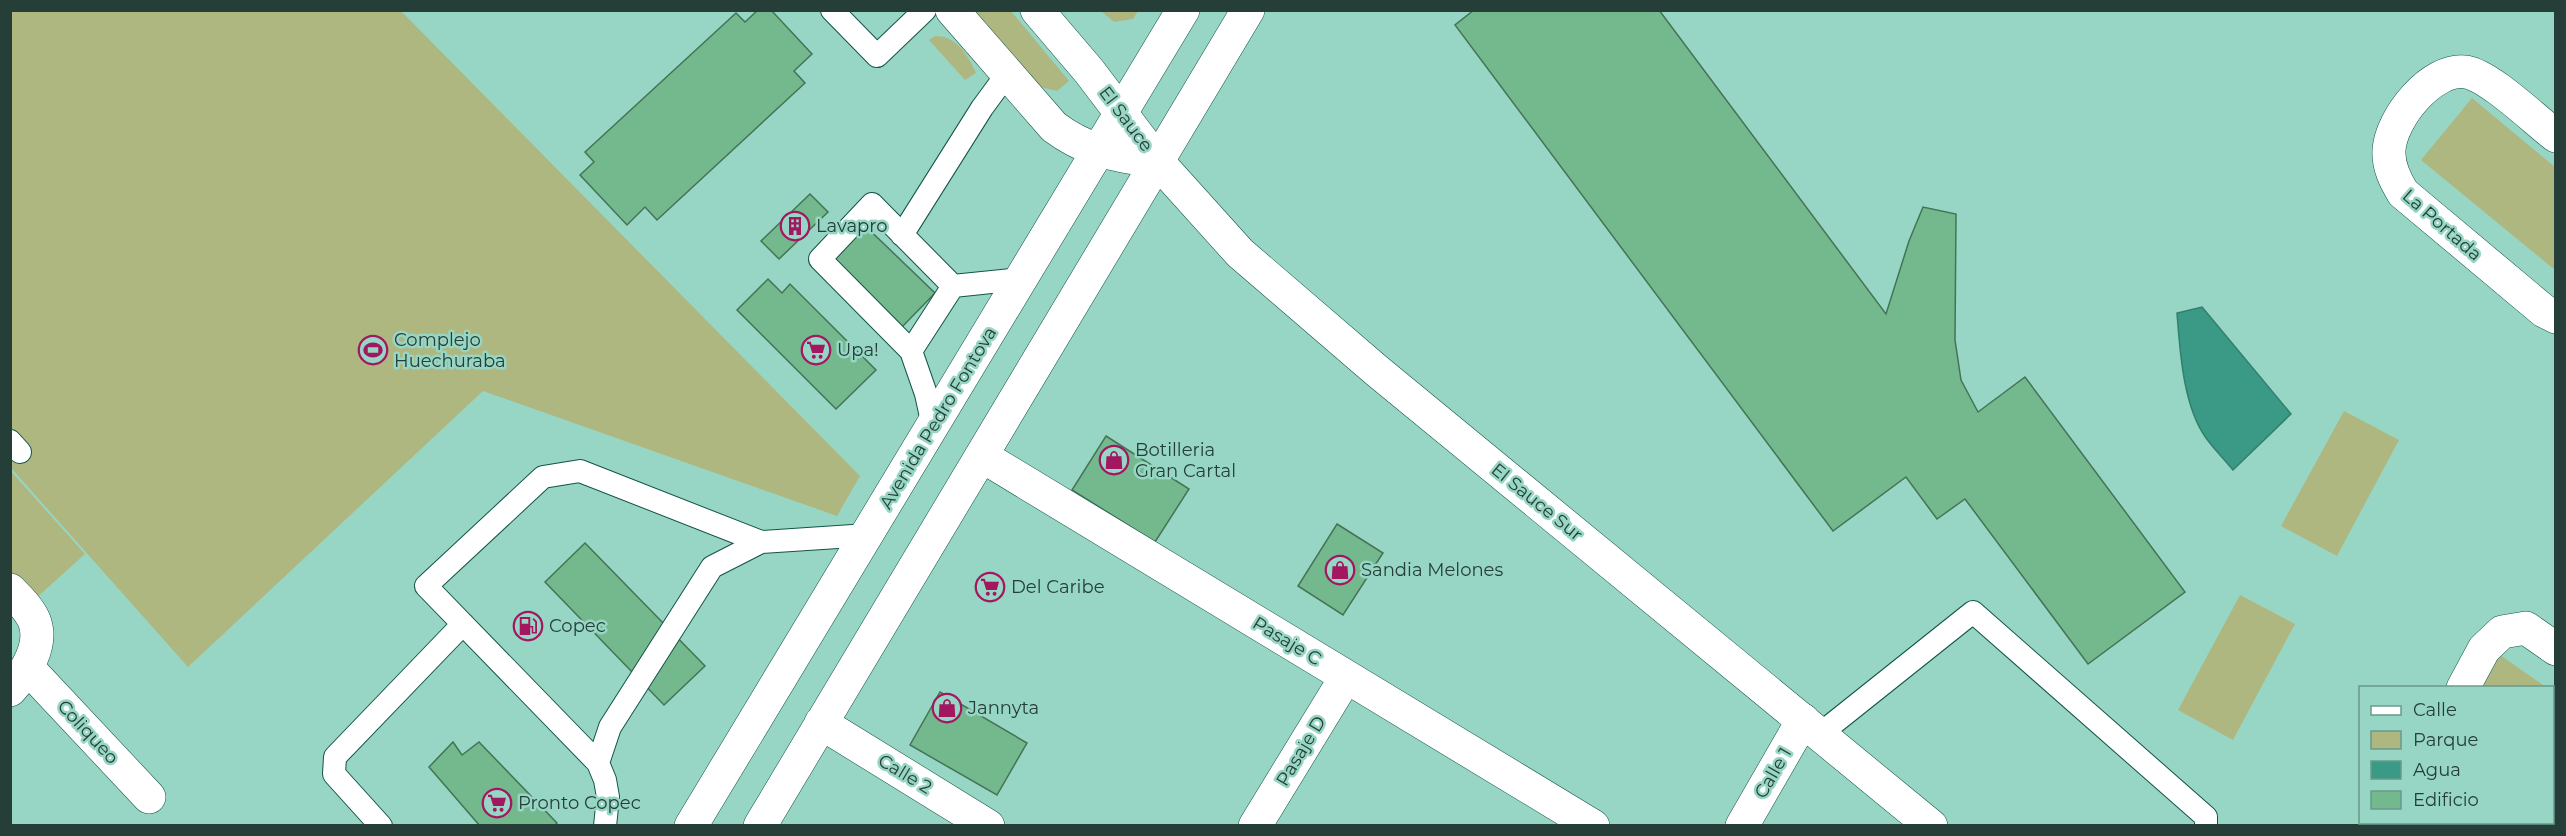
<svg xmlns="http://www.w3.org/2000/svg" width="2566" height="836" font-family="Montserrat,sans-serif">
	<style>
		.green { fill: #afb781 }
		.water { fill: #3a9a85; stroke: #347f6e; stroke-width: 1.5 }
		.building { fill: #73b98d; stroke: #457356; stroke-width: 1.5 }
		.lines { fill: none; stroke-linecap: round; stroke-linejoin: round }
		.service-casing { stroke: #125447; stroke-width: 24 }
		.minor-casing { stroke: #125447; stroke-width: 34 }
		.tertiary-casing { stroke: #125447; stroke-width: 34 }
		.service { stroke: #fff; stroke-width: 22 }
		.minor { stroke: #fff; stroke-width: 33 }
		.tertiary { stroke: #fff; stroke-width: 33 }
		.labels { text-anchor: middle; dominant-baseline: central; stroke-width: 5; stroke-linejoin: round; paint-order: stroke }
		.street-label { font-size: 18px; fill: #253f38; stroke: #97d6c4 }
		.poi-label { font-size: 18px; fill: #253f38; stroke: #97d6c4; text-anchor: start }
	</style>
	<rect width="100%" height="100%" fill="#97d6c4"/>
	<path class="green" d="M 10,11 L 401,11 L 860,476 L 837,516 L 483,391 L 188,667 L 11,468 Z
		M 974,11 L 1011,11 L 1069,81 L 1057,91 L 1040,87 Z
		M 1101,11 L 1138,11 L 1133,19 L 1114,22 Z
		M 935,36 C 957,36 968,55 976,73 L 965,80 L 929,40 Z
		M 2472,98 L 2555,167 L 2555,270 L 2421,160 Z
		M 2344,411 L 2399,440 L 2337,556 L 2281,526 Z
		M 10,470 L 85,554 L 34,600 L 11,574 Z
		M 2240,595 L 2295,624 L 2233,740 L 2178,710 Z
		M 2500,655 L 2546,687 L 2482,688 Z
		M 2553,692 L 2555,694 L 2556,744 L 2553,748 Z
		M 2407,822 L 2494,823 L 2491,826 L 2405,826 Z"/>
	<path class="water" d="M 2202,307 L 2291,414 L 2233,470 C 2225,460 2214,449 2206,438 C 2183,406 2180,351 2177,313 Z"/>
	<path class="building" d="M 758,10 L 771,10 L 812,54 L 794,71 L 805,83 L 657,220 L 645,207 L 627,225 L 580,175 L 594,162 L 585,152 L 736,13 L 745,22 Z
		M 1474,10 L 1659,10 L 1886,314 L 1909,241 L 1923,207 L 1956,214 L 1955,340 L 1961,380 L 1978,412 L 2025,377 L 2185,592 L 2088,664 L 1965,499 L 1937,519 L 1906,477 L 1833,531 L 1455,25 Z
		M 810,194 L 828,212 L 779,259 L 761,241 Z
		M 856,217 L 935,293 L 902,327 L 823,251 Z
		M 768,279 L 782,293 L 790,284 L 876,370 L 836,409 L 737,310 Z
		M 1106,436 L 1189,489 L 1155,542 L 1072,490 Z
		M 1337,524 L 1383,553 L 1343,615 L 1298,586 Z
		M 585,543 L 705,666 L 664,705 L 545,582 Z
		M 940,692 L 1027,743 L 997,795 L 910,745 Z
		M 453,742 L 462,755 L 479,742 L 557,823 L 554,826 L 480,826 L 429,767 Z"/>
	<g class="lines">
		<g class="service-casing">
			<path id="service" d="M 832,10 L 877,56 L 925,10
				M 902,235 L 982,108 L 1007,74
				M 911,351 L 953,286
				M 933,426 L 926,394 L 911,351 L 820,259 L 872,204 L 953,286 L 1020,279
				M 10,441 L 20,452
				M 1820,734 L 1973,612 L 2206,817 L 2206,826
				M 598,763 L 426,586 L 543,477 L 580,471 L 761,542 L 868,535
				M 381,826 L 334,774 L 335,757 L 463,624
				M 605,826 L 608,797 L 605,780 L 598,763 L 610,727 L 712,567 L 761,542"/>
		</g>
		<g class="minor-casing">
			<path id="minor" d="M 2556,136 C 2535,120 2490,76 2466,72 C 2432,67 2391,118 2389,150 C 2388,166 2395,180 2403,193 L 2544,311 L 2556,317
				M 982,456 L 1593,826
				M 10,590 C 19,599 29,609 34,620 C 44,644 26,673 10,690
				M 27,667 L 149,797
				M 2463,688 L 2484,649 L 2502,632 L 2526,628 L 2556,649
				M 821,723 L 988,826
				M 2552,782 L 2556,778
				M 1255,826 L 1346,677
				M 1742,826 L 1803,720
				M 2389,826 L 2390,822
				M 2517,826 L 2520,822"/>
		</g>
		<g class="tertiary-casing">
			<path id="tertiary" d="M 952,10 L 1054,127 C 1089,153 1116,155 1158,162
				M 1037,10 L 1089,71 L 1158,162 L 1240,253 L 1376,370 L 1931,826
				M 691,826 L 1183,10
				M 760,826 L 1248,10"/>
		</g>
		<use href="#service" class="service"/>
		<use href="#minor" class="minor"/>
		<use href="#tertiary" class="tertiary"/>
	</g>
	<defs>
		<g id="building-ring" transform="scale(1.5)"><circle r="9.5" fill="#97d6c4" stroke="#a21760" stroke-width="1.5"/><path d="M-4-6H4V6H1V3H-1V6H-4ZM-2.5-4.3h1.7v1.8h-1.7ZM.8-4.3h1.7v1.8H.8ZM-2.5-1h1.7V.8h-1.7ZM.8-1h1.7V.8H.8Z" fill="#a21760"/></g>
		<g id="stadium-ring" transform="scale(1.5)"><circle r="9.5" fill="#97d6c4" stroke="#a21760" stroke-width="1.5"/><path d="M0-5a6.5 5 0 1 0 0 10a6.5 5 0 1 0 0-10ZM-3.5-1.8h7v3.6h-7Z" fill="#a21760"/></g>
		<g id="supermarket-ring" transform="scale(1.5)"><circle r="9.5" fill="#97d6c4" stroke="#a21760" stroke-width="1.5"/><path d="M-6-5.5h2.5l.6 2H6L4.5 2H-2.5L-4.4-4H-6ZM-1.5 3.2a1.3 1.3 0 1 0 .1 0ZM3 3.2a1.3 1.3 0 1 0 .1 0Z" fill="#a21760"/></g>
		<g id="shop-ring" transform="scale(1.5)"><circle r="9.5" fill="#97d6c4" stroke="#a21760" stroke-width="1.5"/><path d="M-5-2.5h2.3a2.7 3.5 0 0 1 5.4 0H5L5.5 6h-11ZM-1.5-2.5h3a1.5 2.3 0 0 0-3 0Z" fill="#a21760"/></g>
		<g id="fuel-ring" transform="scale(1.5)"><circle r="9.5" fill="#97d6c4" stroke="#a21760" stroke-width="1.5"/><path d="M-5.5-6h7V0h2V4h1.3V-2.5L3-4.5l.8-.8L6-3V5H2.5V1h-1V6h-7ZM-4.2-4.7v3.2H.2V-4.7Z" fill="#a21760"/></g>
	</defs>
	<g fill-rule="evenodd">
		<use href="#building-ring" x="795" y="226"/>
		<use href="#stadium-ring" x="373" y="350"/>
		<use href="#supermarket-ring" x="816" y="350"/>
		<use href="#shop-ring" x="1114" y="460"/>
		<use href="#shop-ring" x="1340" y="570"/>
		<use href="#supermarket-ring" x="990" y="587"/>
		<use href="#fuel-ring" x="528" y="626"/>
		<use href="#shop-ring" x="947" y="708"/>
		<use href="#supermarket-ring" x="497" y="803"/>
	</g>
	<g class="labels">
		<g class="street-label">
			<text transform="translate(1126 119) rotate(53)">El Sauce</text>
			<text transform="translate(2442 225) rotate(41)">La Portada</text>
			<text transform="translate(938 418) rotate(-59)">Avenida Pedro Fontova</text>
			<text transform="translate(1537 502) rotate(39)">El Sauce Sur</text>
			<text transform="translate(1287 641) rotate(31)">Pasaje C</text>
			<text transform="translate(88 732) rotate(47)">Coliqueo</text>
			<text transform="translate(1301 751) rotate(-59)">Pasaje D</text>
			<text transform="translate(1773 773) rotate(-60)">Calle 1</text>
			<text transform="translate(905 774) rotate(31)">Calle 2</text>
		</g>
		<g class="poi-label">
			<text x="816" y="226">Lavapro</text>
			<text x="394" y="340">Complejo<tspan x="394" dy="21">Huechuraba</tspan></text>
			<text x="837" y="350">Upa!</text>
			<text x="1135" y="450">Botilleria<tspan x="1135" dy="21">Gran Cartal</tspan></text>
			<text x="1361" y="570">Sandia Melones</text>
			<text x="1011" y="587">Del Caribe</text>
			<text x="549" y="626">Copec</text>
			<text x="968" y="708">Jannyta</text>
			<text x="518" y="803">Pronto Copec</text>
		</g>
	</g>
	<rect width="2566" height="836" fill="none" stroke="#253f38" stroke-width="24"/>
	<rect x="2359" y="686" width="195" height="138" fill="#97d6c4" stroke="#699a8c" stroke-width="1.5"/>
	<rect x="2371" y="706" width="30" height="9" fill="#ffffff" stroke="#699a8c" stroke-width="1.5"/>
	<text x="2413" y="716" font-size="18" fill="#253f38">Calle</text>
	<rect x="2371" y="731" width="30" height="18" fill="#afb781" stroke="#699a8c" stroke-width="1.5"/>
	<text x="2413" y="746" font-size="18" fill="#253f38">Parque</text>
	<rect x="2371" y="761" width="30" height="18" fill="#3a9a85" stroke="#699a8c" stroke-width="1.5"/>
	<text x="2413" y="776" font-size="18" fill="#253f38">Agua</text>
	<rect x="2371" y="791" width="30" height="18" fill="#73b98d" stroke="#699a8c" stroke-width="1.5"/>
	<text x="2413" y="806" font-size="18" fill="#253f38">Edificio</text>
</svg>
